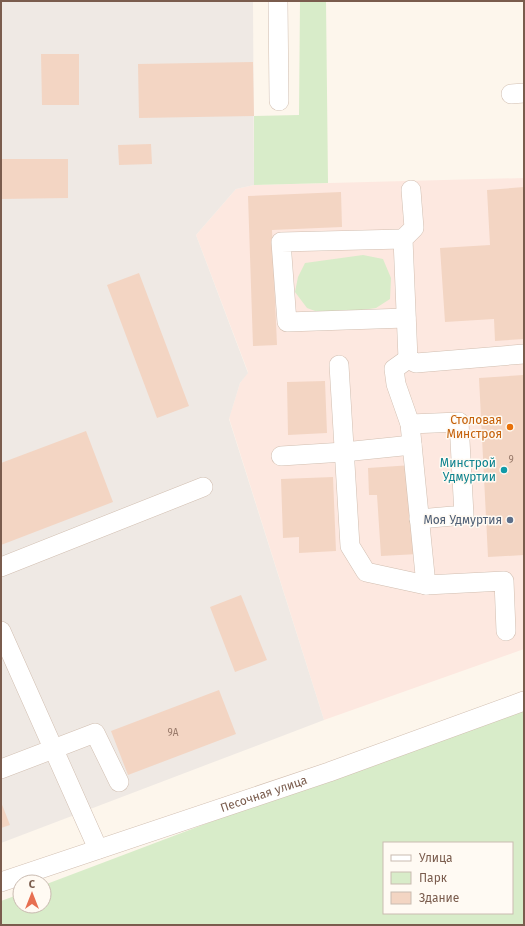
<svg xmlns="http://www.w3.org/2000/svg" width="525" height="926" font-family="'Fira Sans',sans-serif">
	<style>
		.commercial { fill: #fde8e0 }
		.industrial { fill: #efe9e4 }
		.green { fill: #d8ecc9; fill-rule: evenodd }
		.building { fill: #f3d5c3 }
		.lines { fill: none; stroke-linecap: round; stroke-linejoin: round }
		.minor-casing { stroke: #d1beb0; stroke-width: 20 }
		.minor { stroke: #fff; stroke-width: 19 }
		.food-dot { fill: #e8710a; stroke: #fffaf3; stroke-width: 1.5 }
		.culture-dot { fill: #0f9aa8; stroke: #fffaf3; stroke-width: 1.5 }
		.service-dot { fill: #5c6f8a; stroke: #fffaf3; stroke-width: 1.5 }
		.labels { text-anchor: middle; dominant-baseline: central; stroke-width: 3; stroke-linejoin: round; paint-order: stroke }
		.number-label { font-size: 10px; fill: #987a6a }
		.food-label { font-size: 12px; fill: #c56008; stroke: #fffaf3; text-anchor: end }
		.culture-label { font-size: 12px; fill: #0d838f; stroke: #fffaf3; text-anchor: end }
		.service-label { font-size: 12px; fill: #4e5e75; stroke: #fffaf3; text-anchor: end }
		.street-label { font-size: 12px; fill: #7a5c4d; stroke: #fffaf3 }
	</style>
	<rect width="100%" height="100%" fill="#fdf6ec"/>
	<path class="commercial" d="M 524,178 L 524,649 L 324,720 L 229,418 L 240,383 L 248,372 L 196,235 L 236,189 L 254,185 Z"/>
	<path class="industrial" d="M 1,1 L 253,1 L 254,185 L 236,189 L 196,235 L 248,373 L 240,383 L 229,419 L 324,720 L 1,843 Z"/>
	<path class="green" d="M 300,1 L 326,1 L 328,183 L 254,185 L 254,116 L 299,115 Z
		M 363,255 L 383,259 L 391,278 L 390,299 L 376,308 L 326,315 L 307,308 L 295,292 L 298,277 L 305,263 Z
		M 524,711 L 524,925 L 1,925 L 1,901 L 20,894 L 20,906 L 44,906 L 44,885 L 295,790 ZM 384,843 L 512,843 L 512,913 L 384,913 Z"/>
	<path class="building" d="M 41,54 L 79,54 L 79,105 L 42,105 Z
		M 253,62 L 254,116 L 139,118 L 138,64 Z
		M 151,144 L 152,164 L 119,165 L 118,145 Z
		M 1,159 L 68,159 L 68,198 L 1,199 Z
		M 524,187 L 524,339 L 495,341 L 494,319 L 445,322 L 440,248 L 490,245 L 487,190 Z
		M 341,192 L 342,227 L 272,230 L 277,345 L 253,346 L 248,196 Z
		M 139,273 L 189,406 L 157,418 L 107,285 Z
		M 523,375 L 524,555 L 488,557 L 479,378 Z
		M 325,381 L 327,433 L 288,435 L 287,382 Z
		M 86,431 L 113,502 L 1,545 L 1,463 Z
		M 412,465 L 418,554 L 381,556 L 377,495 L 369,495 L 368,468 Z
		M 333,477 L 336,551 L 299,553 L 299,537 L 283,538 L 281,479 Z
		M 241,595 L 267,660 L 235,672 L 210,607 Z
		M 219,690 L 236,734 L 128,775 L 111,731 Z
		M 1,802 L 10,825 L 1,828 Z"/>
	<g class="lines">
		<g class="minor-casing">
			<g id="minor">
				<path d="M 278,1 L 279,101"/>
				<path d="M 511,94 L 524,93"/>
				<path d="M 411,190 L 414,228 L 403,239 L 408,359 L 416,363 L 524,354"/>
				<path d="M 403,239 L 281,242 L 287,322 L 406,318"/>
				<path d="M 408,359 L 394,369 L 396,384 L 410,424 L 426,585 L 504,581 L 506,631"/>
				<path d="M 339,365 L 350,546 L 366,572 L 426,585"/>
				<path d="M 410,424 L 459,422 L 464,515 L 419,519"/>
				<path d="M 281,456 L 344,452 L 412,445"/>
				<path d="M 1,567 L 203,487"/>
				<path d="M 1,631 L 98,849"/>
				<path d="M 1,769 L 95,733 L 119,782"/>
				<path id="s1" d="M 1,882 L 329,772 L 524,701"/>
			</g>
		</g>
		<use href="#minor" class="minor"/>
	</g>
	<circle class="food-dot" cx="510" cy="427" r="4"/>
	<circle class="culture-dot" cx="504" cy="470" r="4"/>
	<circle class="service-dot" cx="510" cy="520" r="4"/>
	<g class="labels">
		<g class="number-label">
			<text x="511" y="460">9</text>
			<text x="173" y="733">9А</text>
		</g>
		<g class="food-label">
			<text x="502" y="420">Столовая<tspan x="502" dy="14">Минстроя</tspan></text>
		</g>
		<g class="culture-label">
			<text x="496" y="463">Минстрой<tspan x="496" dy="14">Удмуртии</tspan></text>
		</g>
		<g class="service-label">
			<text x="502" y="520">Моя Удмуртия</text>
		</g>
		<g class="street-label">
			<text stroke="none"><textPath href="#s1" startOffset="277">Песочная улица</textPath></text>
		</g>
	</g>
	<rect width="525" height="926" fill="none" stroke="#7a5c4d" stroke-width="4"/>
	<rect x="383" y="842" width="130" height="72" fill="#fffaf3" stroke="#cabbb1"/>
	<rect x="391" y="855" width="20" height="6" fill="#ffffff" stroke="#cabbb1"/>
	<text x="419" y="862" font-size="12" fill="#7a5c4d">Улица</text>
	<rect x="391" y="872" width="20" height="12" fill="#d8ecc9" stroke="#cabbb1"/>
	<text x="419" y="882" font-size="12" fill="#7a5c4d">Парк</text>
	<rect x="391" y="892" width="20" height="12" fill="#f3d5c3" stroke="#cabbb1"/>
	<text x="419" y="902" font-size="12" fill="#7a5c4d">Здание</text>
	<g transform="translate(32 894)"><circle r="19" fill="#fffaf3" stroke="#cabbb1"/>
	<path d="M0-3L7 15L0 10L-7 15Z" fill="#e76f51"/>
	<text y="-6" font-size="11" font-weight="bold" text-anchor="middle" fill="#7a5c4d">С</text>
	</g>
</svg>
